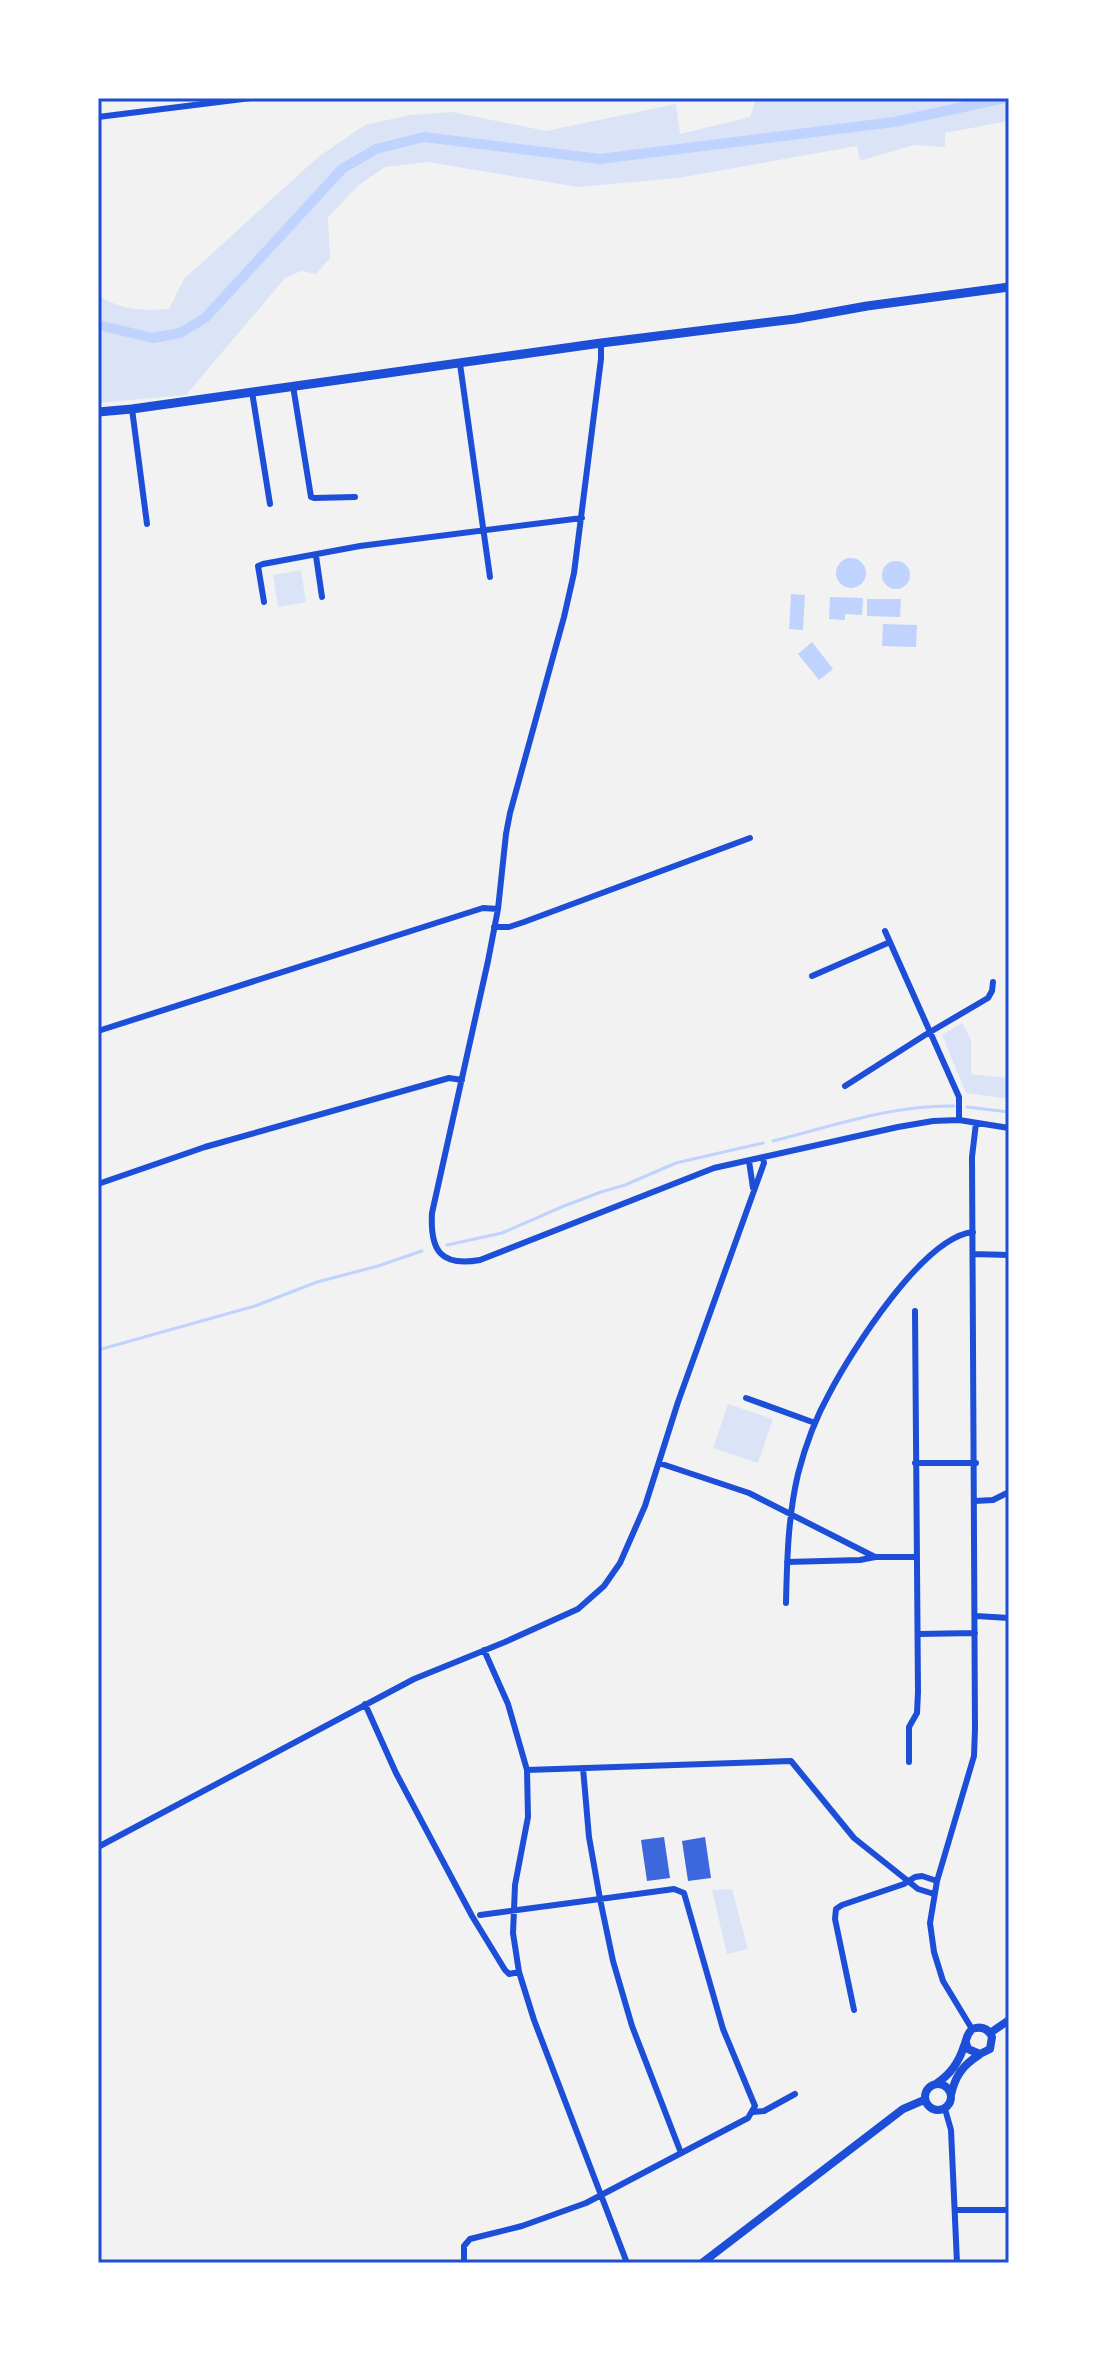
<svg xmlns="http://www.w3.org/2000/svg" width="1107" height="2361" font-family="'Work Sans',sans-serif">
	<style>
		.green { fill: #dbe4f7 }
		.water { fill: #bfd3fe }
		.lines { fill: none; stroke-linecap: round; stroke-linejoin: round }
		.stream { stroke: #bfd3fe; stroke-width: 3 }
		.canal { stroke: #bfd3fe; stroke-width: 10 }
		.building { fill: #3d67dc }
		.minor { stroke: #1d4ed8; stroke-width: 6 }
		.tertiary { stroke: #1d4ed8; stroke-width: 8 }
		.secondary { stroke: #1d4ed8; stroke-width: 9 }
		.neatline { fill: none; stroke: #1d4ed8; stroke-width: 3 }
	</style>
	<rect width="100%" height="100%" fill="#f2f2f2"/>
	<path class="green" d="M 756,98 L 1009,98 L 1009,121 L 945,133 L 945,147 L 914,145 L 860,161 L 857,146 L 678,178 L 578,187 L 427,162 L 385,167 L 359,185 L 328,217 L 330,258 L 316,274 L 301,271 L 285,278 L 186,395 L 98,403 L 98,295 C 121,310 142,311 169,309 L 184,279 L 318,157 L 365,125 L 410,115 L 453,112 L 546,131 L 676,104 L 680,134 L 750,117 Z
		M 301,570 L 306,602 L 278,607 L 273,575 Z
		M 962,1023 L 971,1040 L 971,1074 L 1009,1078 L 1009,1099 L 966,1093 L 942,1035 Z
		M 728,1404 L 773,1419 L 758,1463 L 713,1448 Z
		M 732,1889 L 748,1949 L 727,1954 L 712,1890 Z"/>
	<path class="water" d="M836 573a15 15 0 1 1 30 0a15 15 0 1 1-30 0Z
		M882 575a14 14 0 1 1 28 0a14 14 0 1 1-28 0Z
		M 791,594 L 805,595 L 803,630 L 789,629 Z
		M 830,597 L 863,598 L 862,615 L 845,614 L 845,620 L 829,619 Z
		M 867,599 L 901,599 L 900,617 L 867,616 Z
		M 883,624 L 917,625 L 916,647 L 882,646 Z
		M 812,642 L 833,669 L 819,680 L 798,654 Z"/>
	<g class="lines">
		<path class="stream" d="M 967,1107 L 1009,1112
			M 773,1141 C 833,1126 892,1105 954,1106
			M 447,1245 L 502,1233 L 564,1206 L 601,1192 L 625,1185 L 676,1163 L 763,1143
			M 98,1350 L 255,1306 L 317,1282 L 378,1266 L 422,1251"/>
		<path class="canal" d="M 98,325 L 153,338 L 180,333 L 205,318 L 342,169 L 376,149 L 424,137 L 600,159 L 894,122 L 1005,98"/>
	</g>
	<path class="building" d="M 664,1837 L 670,1878 L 647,1881 L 641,1840 Z
		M 705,1837 L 711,1878 L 688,1881 L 682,1841 Z"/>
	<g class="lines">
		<path class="minor" d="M 98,117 L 251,98
			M 601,343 L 601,359 L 574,573 L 564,617 L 510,813 L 506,834 L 498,909 L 488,961 L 432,1213 C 430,1250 440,1267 480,1260 L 714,1168 L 898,1127 L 933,1121 L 959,1120 L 1009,1128
			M 460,364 L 490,577
			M 293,386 L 311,497 L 314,498 L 355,497
			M 252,392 L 270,504
			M 132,409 L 147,524
			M 316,556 L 322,597
			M 264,602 L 258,566 L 263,564 L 360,546 L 582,518
			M 494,927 L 509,927 L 524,922 L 750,838
			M 885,931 L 959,1097 L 959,1120
			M 812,976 L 890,942
			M 98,1031 L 483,908 L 498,909
			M 845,1086 L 925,1035 L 988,998 L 992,991 L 993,982
			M 749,1161 L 753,1188
			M 98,1184 L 205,1147 L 449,1078 L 462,1080
			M 973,1254 L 1009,1255
			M 746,1398 L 815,1423
			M 659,1463 L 749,1493 L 875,1557
			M 915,1463 L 976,1463
			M 975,1501 L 993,1500 L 1009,1492
			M 787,1562 L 860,1560 L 875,1557 L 916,1557
			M 786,1603 C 787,1559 788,1517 798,1474 C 805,1447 815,1419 829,1394 C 851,1352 923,1237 973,1232
			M 976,1616 L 1009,1618
			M 919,1634 L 975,1633
			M 484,1650 L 508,1704 L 527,1770 L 528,1817 L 515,1885 L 514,1910 L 513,1933 L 519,1972 L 534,2020 L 627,2263
			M 365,1704 L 396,1773 L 472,1916 L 505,1970 L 509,1974 L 519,1972
			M 909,1762 L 909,1727 L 917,1713 L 918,1692 L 915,1311
			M 527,1770 L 791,1761 L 854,1838 L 918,1889 L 934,1894
			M 98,1847 L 414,1679 L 505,1642 L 578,1609 L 604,1586 L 620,1563 L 645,1506 L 678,1402 L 764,1163 L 763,1158
			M 480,1915 L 600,1899 L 613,1961 L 632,2026 L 681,2153
			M 854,2010 L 835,1919 L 836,1909 L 842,1905 L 904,1884 L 915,1877 L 922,1876 L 937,1881
			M 972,2029 L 943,1981 L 934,1952 L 930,1923 L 937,1881 L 974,1756 L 975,1729 L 972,1157 L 976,1123
			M 945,2109 L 951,2130 L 957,2263
			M 753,2112 L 764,2111 L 795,2094
			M 955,2210 L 1009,2210
			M 464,2263 L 464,2246 L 470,2239 L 522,2226 L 586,2203 L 748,2118 L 755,2106 L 723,2029 L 684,1893 L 674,1889 L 600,1899 L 589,1837 L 583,1768"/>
		<path class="tertiary" d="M 990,2033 L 1009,2020
			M 937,2083 C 951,2074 959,2062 964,2046 C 967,2039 966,2035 972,2029 C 981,2026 988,2028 992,2037 L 990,2049 L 980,2054 L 968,2049 L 966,2043
			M925 2097a13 13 0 1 1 26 0a13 13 0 1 1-26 0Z
			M 951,2095 C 955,2076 963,2065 979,2055
			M 702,2263 L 903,2109 L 924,2100"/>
		<path class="secondary" d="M 98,412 L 132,409 L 601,343 L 795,319 L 867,306 L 1009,287"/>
	</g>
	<rect width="1107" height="2361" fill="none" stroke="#ffffff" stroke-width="200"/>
	<rect x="100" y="100" width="907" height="2161" class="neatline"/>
</svg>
